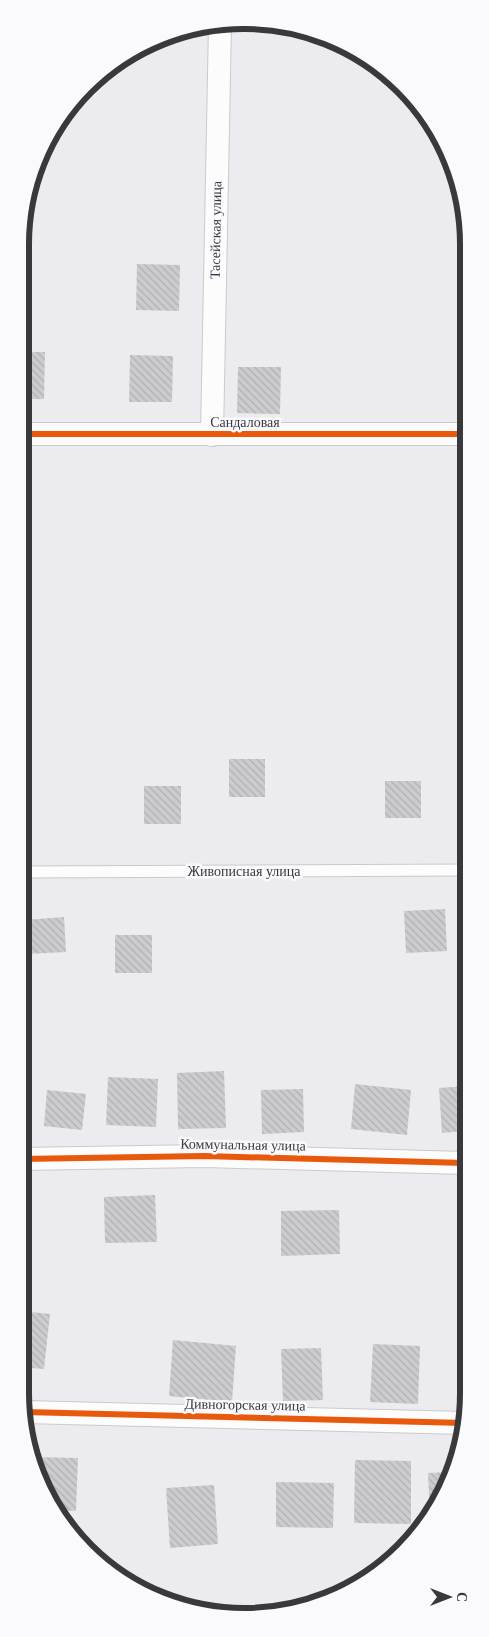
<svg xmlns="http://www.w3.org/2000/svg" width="489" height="1637" font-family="'Times New Roman',serif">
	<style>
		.building { fill: url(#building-back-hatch) }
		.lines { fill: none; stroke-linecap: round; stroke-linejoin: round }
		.service-casing { stroke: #cacacc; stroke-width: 13 }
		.minor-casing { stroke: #cacacc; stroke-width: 24 }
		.service { stroke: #fcfcfd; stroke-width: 11 }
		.minor { stroke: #fcfcfd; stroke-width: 22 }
		.cycleway-casing { stroke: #f9f9fe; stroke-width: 9 }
		.cycleway { stroke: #e8590c; stroke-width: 6 }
		.labels { text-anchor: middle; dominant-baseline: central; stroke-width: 5; stroke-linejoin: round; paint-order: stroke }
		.street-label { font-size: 14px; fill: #39393b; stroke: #f9f9fe }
		.rim { fill: none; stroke: #39393b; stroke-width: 6 }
	</style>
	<defs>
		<pattern id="building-back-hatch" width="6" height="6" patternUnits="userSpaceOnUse" patternTransform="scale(1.25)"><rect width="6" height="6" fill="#ccccce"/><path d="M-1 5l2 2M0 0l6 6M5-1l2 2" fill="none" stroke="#b0b0b2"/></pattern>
	</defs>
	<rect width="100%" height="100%" fill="#ececf0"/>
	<path class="building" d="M 137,264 L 180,265 L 179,311 L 136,310 Z
		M 24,352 L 45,352 L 44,399 L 24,399 Z
		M 130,355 L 173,356 L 172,402 L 129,402 Z
		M 238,367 L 281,367 L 280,414 L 237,413 Z
		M 229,759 L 265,759 L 265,797 L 229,797 Z
		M 385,781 L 421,781 L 421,818 L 385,818 Z
		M 144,786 L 181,786 L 181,824 L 144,824 Z
		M 445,909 L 447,951 L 406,953 L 404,911 Z
		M 64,917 L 66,952 L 27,954 L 25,920 Z
		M 115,935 L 152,935 L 152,973 L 115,973 Z
		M 224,1071 L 226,1128 L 178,1129 L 177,1073 Z
		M 108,1077 L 158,1079 L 156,1127 L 106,1125 Z
		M 355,1084 L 411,1090 L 407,1135 L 351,1129 Z
		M 465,1086 L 465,1131 L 442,1133 L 439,1088 Z
		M 303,1089 L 304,1132 L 262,1134 L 261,1090 Z
		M 47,1090 L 86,1094 L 82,1130 L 44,1126 Z
		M 155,1195 L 157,1242 L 105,1243 L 104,1197 Z
		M 339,1210 L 340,1254 L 281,1256 L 281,1211 Z
		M 20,1311 L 50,1314 L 44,1369 L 20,1367 Z
		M 173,1340 L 236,1346 L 232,1402 L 169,1396 Z
		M 373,1344 L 420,1346 L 418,1404 L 370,1402 Z
		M 321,1348 L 323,1400 L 283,1401 L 281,1349 Z
		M 458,1353 L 465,1353 L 465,1393 L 459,1393 Z
		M 33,1457 L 78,1458 L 76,1511 L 57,1510 L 37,1478 Z
		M 355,1460 L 411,1461 L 411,1524 L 354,1523 Z
		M 451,1472 L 439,1505 L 430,1515 L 428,1473 Z
		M 276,1482 L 334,1483 L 333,1528 L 276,1527 Z
		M 214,1485 L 218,1544 L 170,1548 L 166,1488 Z"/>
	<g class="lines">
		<g class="service-casing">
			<path id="service" d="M 22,872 L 466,870"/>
		</g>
		<g class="minor-casing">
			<path id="minor" d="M 23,434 L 467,434
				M 212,435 L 220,24
				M 21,1159 L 204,1156 L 465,1163
				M 24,1412 L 465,1423"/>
		</g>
		<use href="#service" class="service"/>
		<use href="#minor" class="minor"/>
		<g class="cycleway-casing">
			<path id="cycleway" d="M 23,434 L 467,434
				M 21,1159 L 204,1156 L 465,1163
				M 24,1412 L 465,1423"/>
		</g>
		<use href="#cycleway" class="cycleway"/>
	</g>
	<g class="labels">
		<g class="street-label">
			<text transform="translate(216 230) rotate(-89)">Тасейская улица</text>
			<text x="245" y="422">Сандаловая</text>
			<text x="244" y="871">Живописная улица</text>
			<text transform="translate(243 1145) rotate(1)">Коммунальная улица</text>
			<text transform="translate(245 1405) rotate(1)">Дивногорская улица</text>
		</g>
	</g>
	<path d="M0 0H489V1637H0ZM244 29H245A215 215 0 0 1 460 244V1393A215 215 0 0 1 245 1608H244A215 215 0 0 1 29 1393V244A215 215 0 0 1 244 29Z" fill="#f9f9fe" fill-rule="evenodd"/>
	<path class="rim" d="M244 29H245A215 215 0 0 1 460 244V1393A215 215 0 0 1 245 1608H244A215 215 0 0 1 29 1393V244A215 215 0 0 1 244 29Z"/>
	<g transform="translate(449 1597) rotate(90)" stroke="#f9f9fe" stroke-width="4" paint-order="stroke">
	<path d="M0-4L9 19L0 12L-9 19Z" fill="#39393b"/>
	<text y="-8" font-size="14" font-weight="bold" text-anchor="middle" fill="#39393b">С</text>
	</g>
</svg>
